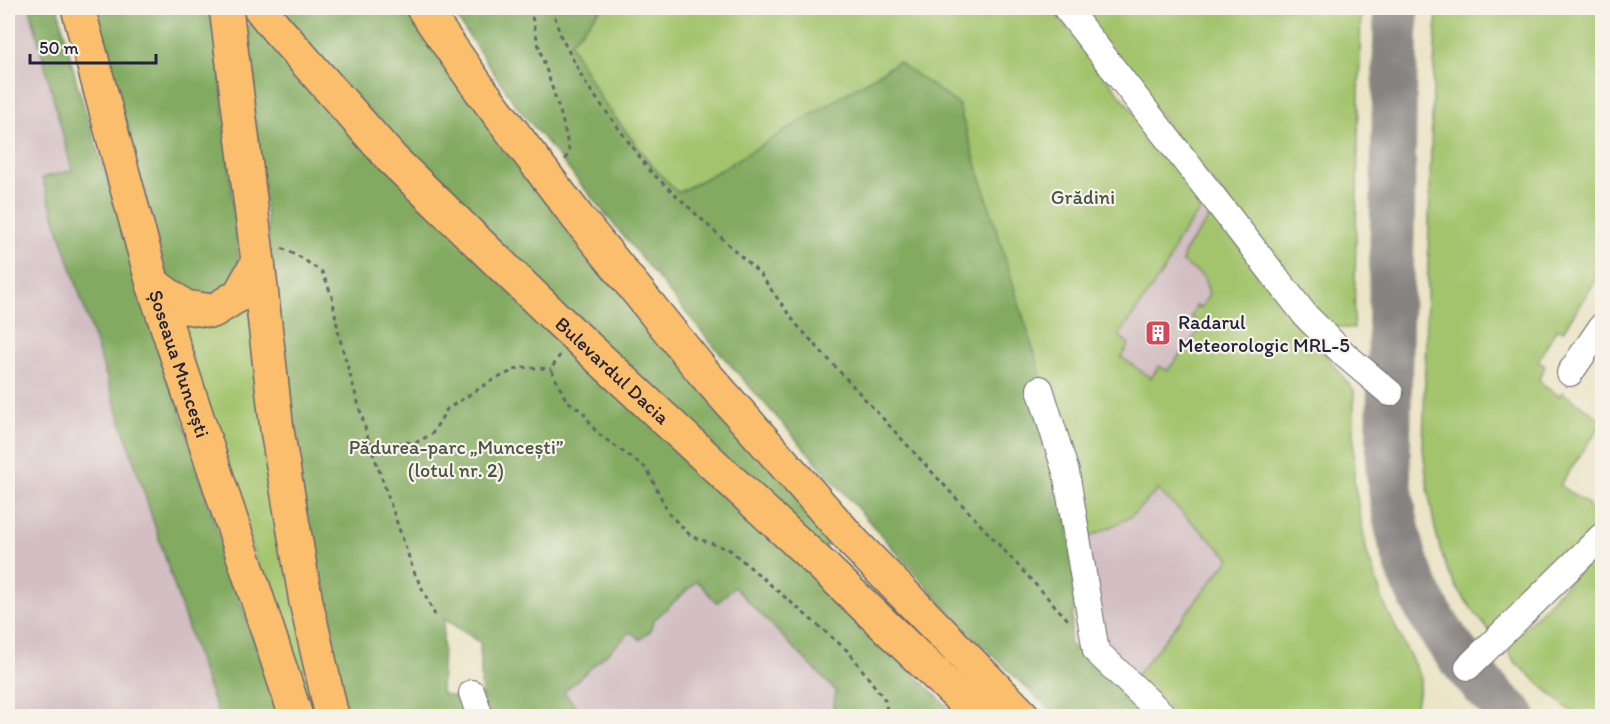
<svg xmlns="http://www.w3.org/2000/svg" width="1610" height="724" font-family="Itim,sans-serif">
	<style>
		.industrial { fill: #d2bec3 }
		.green { fill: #a3c46d; stroke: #627354; stroke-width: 1.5 }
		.forest { fill: #82aa60; stroke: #52664e; stroke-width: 1.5 }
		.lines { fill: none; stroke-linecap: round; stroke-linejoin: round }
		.taxiway { stroke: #868381; stroke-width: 45 }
		.minor-casing { stroke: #68666c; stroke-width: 28 }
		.major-casing { stroke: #68666c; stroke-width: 36 }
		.path { stroke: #68666c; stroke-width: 3; stroke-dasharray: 4.5 4.5; stroke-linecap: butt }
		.minor { stroke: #fff; stroke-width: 26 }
		.major { stroke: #fabe6d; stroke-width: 33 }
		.labels { text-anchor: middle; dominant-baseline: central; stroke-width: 4.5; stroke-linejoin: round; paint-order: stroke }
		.park-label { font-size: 20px; fill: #49534a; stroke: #f7f3e8 }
		.poi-label { font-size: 20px; fill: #22223b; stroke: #f7f3e8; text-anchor: start }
		.street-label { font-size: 20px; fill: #22223b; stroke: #f7f3e8 }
	</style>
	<rect width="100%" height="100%" fill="#f7f3e8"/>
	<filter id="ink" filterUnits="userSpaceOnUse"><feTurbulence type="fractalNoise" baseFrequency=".0167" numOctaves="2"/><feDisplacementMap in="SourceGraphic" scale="12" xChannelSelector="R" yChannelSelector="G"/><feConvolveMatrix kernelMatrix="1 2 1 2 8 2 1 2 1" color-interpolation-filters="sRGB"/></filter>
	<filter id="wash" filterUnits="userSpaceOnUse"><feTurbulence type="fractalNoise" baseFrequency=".008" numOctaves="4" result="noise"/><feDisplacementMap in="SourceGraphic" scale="24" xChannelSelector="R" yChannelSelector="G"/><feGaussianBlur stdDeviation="1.35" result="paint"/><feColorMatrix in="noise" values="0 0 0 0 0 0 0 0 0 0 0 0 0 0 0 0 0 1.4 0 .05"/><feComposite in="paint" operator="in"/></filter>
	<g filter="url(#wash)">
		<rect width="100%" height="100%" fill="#ebe4c7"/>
		<path class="industrial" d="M 8,8 L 30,8 L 72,170 L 42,178 L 201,668 L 219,716 L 8,716 Z
			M 1204,202 L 1213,213 L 1221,408 L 1160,367 L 1151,378 L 1120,357 L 1093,331 Z
			M 1158,490 L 1230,558 L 1135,677 L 1113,657 L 1105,637 L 1085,539 L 1129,518 Z
			M 697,581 L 734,587 L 836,691 L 832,716 L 572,716 L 579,710 L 564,693 L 632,631 L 639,640 L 653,621 Z"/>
		<path class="green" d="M 602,8 L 1052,8 L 1204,202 L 1199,212 L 1177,240 L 1168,264 L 1119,336 L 1129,344 L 1121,357 L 1151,378 L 1159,366 L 1167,371 L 1203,326 L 1191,317 L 1196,306 L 1201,308 L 1209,294 L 1204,277 L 1182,262 L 1185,250 L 1213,213 L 1354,391 L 1354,482 L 1367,553 L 1385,606 L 1421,678 L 1414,716 L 1175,716 L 1135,677 L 1230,558 L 1158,490 L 1129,518 L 1085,539 L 719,171 L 678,193 L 653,167 L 601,99 L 570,43 Z
			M 1074,8 L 1361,8 L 1354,328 C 1341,330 1333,325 1321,318 Z
			M 1437,8 L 1602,8 L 1602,271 L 1563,331 L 1557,328 L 1538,361 L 1545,366 L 1539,379 L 1545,387 L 1560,396 L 1562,392 L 1602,420 L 1602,423 L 1560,485 L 1589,505 L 1588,508 L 1601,519 L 1594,538 L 1492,634 C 1478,617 1464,601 1453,581 C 1434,546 1428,489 1423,449 L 1432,111 Z
			M 251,291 L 324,716 L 305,716 L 179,317 Z
			M 1602,547 L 1602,581 L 1595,590 L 1602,596 L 1602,716 L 1576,716 L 1516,663 L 1509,654 L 1508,645 Z"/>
		<path class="forest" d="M 30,8 L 58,8 L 78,87 L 236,589 L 281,716 L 219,716 L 201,668 L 42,178 L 72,170 Z
			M 92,8 L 214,8 L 240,273 L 222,301 L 171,291 Z
			M 274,8 L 412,8 L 834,538 L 820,552 L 486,237 Z
			M 450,8 L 602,8 L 570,43 L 601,99 L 653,167 L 678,193 L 719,171 L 898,62 L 958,104 L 1043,382 L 1078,584 L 1069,643 L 1147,716 L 1056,716 L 957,621 L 711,343 L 515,104 Z
			M 250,19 L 957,716 L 832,716 L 836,691 L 734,587 L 717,603 L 697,581 L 653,621 L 651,630 L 640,640 L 631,632 L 564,692 L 579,710 L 572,716 L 486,716 L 482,705 L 480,642 L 444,619 L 441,693 L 469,701 L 474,716 L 456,716 L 454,713 L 444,716 L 347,716 L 300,506 L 245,37 Z"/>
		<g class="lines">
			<path class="taxiway" d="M 1396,8 L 1388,470 C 1391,499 1396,527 1404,555 C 1422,615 1468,675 1514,716"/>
		</g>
	</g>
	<g filter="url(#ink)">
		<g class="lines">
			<g class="minor-casing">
				<path id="minor" d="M 1066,8 L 1306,316 L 1345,355 L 1390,393
					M 1570,373 L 1602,326
					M 1040,389 L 1066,472 L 1096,651 L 1164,716
					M 1468,667 L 1602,536
					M 472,693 L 480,716"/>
			</g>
			<g class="major-casing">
				<g id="major">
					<path id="s1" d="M 78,8 L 153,284 L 296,716"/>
					<path d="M 226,8 L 258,262 L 277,430 L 306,602 L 332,716"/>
					<path id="s2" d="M 260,8 L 276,28 L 392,159 L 554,316 L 826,569 L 979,716"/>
					<path d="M 423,8 L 479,88 L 578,218 L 703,372 L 854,543 L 1023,716"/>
					<path d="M 153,284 L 185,307 L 213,311 L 239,295 L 258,262"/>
				</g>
			</g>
			<path class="path" d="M 530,8 L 539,47 L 562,118 L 569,150 L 565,162
				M 552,8 L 561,37 L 586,84 L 650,171 L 760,274 L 796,324 L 1069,621
				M 282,248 L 300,257 L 322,272 L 332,296 L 339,336 L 368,438 L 414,572 L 435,615
				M 560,355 L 551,369 L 566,400 L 583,412 L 597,433 L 647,469 L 669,514 L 691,536 L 730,550 L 849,652 L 885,700 L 888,716
				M 370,443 L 417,442 L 432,434 L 447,409 L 491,381 L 521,367 L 551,369"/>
			<use href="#minor" class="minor"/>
			<use href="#major" class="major"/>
		</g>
	</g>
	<defs>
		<g id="building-square" transform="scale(1.35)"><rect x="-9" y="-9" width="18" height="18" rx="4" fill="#d1495b" stroke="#f7f3e8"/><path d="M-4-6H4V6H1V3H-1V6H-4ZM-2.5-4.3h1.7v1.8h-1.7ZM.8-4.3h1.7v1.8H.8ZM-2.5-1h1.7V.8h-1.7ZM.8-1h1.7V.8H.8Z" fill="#fff"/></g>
	</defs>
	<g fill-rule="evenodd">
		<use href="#building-square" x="1158" y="333"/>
	</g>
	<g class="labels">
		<g class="park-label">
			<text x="1083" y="197">Grădini</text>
			<text x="456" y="447">Pădurea-parc „Muncești”<tspan x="456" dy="23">(lotul nr. 2)</tspan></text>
		</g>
		<g class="poi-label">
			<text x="1178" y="322">Radarul<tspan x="1178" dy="23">Meteorologic MRL-5</tspan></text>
		</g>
		<g class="street-label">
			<text stroke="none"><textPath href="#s1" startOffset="370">Șoseaua Muncești</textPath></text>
			<text stroke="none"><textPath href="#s2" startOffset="506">Bulevardul Dacia</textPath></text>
		</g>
	</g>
	<rect width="1610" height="724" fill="none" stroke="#f7f3e8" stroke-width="30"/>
	<path d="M30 54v9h126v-9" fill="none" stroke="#22223b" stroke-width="3"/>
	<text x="39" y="54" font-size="18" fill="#22223b" stroke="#f7f3e8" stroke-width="4.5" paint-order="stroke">50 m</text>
</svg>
